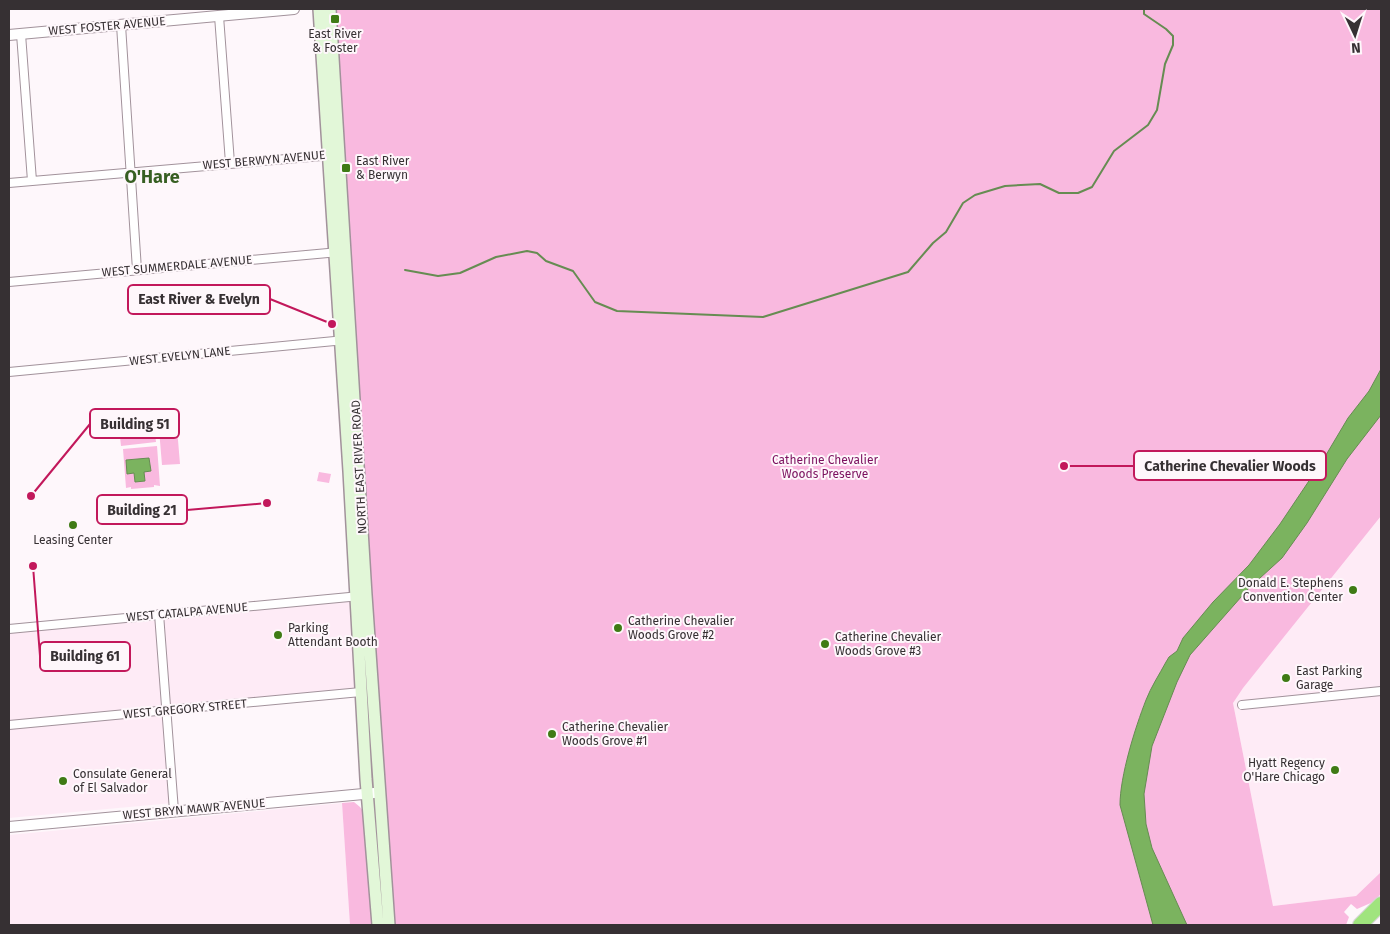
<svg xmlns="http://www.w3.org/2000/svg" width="1390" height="934" font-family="'Fira Sans',sans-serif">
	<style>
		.built { fill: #feebf6 }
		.green { fill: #f9b9df }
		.water { fill: #7bb35f; stroke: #668c52 }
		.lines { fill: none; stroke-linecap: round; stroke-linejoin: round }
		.stream { stroke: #668c52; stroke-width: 2 }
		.minor-casing { stroke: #a2929b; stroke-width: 10 }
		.tertiary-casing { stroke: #a2929b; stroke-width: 12 }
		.secondary-casing { stroke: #a2929b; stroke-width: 14 }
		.motorway-casing { stroke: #d7d6d6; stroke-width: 16 }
		.minor { stroke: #fff; stroke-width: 8 }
		.tertiary { stroke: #fff; stroke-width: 10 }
		.secondary { stroke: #e2f7d8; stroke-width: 11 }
		.motorway { stroke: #a0e47e; stroke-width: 14 }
		.poi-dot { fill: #3f7b15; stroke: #fef7fb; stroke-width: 2 }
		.labels { text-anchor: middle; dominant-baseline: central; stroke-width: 4; stroke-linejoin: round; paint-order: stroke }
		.street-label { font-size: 12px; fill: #363033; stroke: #fef7fb }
		.poi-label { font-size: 12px; fill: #363033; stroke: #fef7fb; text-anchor: start }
		.park-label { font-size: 12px; fill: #7c115f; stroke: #fef7fb }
		.district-label { font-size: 18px; font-weight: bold; fill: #375f22; stroke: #fef7fb }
		.leader { fill: none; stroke: #c2185b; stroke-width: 2 }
		.callout-dot { fill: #c2185b; stroke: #fef7fb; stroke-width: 2 }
		.callout { fill: #fef7fb; stroke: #c2185b; stroke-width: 2 }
		.callout-label { font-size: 14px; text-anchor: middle; font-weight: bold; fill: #363033 }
	</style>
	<rect width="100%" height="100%" fill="#fef7fb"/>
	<path class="built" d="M 1381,516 L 1381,872 L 1356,896 L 1273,906 L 1233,703 L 1227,703 Z
		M 351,598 L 357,692 L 166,710 L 173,803 L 9,818 L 9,630 Z
		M 342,803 L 350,925 L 9,925 L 9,835 Z"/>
	<path class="green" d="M 334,9 L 1381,9 L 1381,516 L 1243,688 L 1233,703 L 1273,906 L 1356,896 L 1381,872 L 1381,894 L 1373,902 L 1357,909 L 1351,904 L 1344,912 L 1349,917 L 1346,925 L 393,925 L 372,628 L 365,478 Z
		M 154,425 L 156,442 L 121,446 L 119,428 Z
		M 177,428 L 180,464 L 162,465 L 159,429 Z
		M 157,446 L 160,486 L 154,485 L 154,487 L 131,489 L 131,487 L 126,488 L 123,449 Z
		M 319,472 L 331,474 L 329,483 L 317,481 Z
		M 354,802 L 360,807 L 365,814 L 373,925 L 350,925 L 342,803 Z"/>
	<path class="water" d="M 1381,369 L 1381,415 L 1347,459 L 1307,523 L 1282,558 L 1249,588 L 1190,655 L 1177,682 L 1152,746 L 1144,794 L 1146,824 L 1152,848 L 1187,925 L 1153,925 L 1120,805 C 1120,776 1135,728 1146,700 C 1151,687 1159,675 1166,662 L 1169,657 L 1177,651 L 1183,638 L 1213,602 L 1249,565 L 1280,524 L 1323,460 L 1348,418 L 1369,391 Z
		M 149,458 L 151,471 L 144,472 L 145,481 L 135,482 L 134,473 L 127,474 L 126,460 Z"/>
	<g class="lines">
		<path class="stream" d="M 405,270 L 438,276 L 460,273 L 496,257 L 527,251 L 537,253 L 546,261 L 573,271 L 595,302 L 617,311 L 763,317 L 908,272 L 933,243 L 946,232 L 963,203 L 975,195 L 1005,186 L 1040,184 L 1059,193 L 1078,193 L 1092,187 L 1114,151 L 1148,125 L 1157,110 L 1165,64 L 1173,45 L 1173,36 L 1166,29 L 1144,14 L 1144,9"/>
		<g class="minor-casing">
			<path id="minor" d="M 219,16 L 230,163
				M 121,25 L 137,270
				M 21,34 L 32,181
				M 9,183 L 333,155
				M 9,282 L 339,252
				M 9,372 L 345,340
				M 159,614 L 174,811
				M 9,629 L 360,596
				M 1242,705 L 1381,691
				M 9,725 L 361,692"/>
		</g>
		<g class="tertiary-casing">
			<path id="tertiary" d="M 9,35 L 294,9
				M 9,827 L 374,793"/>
		</g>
		<g class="secondary-casing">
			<path id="secondary" d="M 319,9 L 349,471 L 366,779 L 378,925
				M 330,9 L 366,595 L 389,925"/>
		</g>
		<g class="motorway-casing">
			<path id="motorway" d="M 1360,925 L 1381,904"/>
		</g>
		<use href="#minor" class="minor"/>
		<use href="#tertiary" class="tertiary"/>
		<use href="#secondary" class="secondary"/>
		<use href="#motorway" class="motorway"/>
	</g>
	<g class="poi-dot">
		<rect x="330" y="14" width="10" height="10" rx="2.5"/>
		<rect x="341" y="163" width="10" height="10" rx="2.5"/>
		<circle cx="73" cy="525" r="5"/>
		<circle cx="1353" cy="590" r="5"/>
		<circle cx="618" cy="628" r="5"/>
		<circle cx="278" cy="635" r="5"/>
		<circle cx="825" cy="644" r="5"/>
		<circle cx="1286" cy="678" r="5"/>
		<circle cx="552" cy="734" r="5"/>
		<circle cx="1335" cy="770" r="5"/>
		<circle cx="63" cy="781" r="5"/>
	</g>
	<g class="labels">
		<g class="street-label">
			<text transform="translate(107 26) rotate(-5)">WEST FOSTER AVENUE</text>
			<text transform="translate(264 160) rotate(-5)">WEST BERWYN AVENUE</text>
			<text transform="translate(177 266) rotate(-5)">WEST SUMMERDALE AVENUE</text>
			<text transform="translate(180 356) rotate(-6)">WEST EVELYN LANE</text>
			<text transform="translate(359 467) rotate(-93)">NORTH EAST RIVER ROAD</text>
			<text transform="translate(187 612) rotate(-5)">WEST CATALPA AVENUE</text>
			<text transform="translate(185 709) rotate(-5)">WEST GREGORY STREET</text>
			<text transform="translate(194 809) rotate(-5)">WEST BRYN MAWR AVENUE</text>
		</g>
		<g class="poi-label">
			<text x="335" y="34" text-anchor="middle">East River<tspan x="335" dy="14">&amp; Foster</tspan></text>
			<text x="356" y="161">East River<tspan x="356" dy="14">&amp; Berwyn</tspan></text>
			<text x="73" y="540" text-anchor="middle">Leasing Center</text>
			<text x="1343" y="583" text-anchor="end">Donald E. Stephens<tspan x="1343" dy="14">Convention Center</tspan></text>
			<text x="628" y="621">Catherine Chevalier<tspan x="628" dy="14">Woods Grove #2</tspan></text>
			<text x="288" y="628">Parking<tspan x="288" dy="14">Attendant Booth</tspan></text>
			<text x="835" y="637">Catherine Chevalier<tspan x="835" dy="14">Woods Grove #3</tspan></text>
			<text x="1296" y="671">East Parking<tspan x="1296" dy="14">Garage</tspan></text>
			<text x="562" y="727">Catherine Chevalier<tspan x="562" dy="14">Woods Grove #1</tspan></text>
			<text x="1325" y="763" text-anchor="end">Hyatt Regency<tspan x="1325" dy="14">O'Hare Chicago</tspan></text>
			<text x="73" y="774">Consulate General<tspan x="73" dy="14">of El Salvador</tspan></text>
		</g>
		<g class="park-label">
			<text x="825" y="460">Catherine Chevalier<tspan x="825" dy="14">Woods Preserve</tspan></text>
		</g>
		<g class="district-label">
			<text x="152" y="177">O'Hare</text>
		</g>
	</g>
	<path class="leader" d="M332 324L270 299M31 496L90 424M1064 466L1134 466M267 503L187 510M33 566L40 656"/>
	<g class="callout-dot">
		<circle cx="332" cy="324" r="5"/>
		<circle cx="31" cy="496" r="5"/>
		<circle cx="1064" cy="466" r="5"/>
		<circle cx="267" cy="503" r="5"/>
		<circle cx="33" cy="566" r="5"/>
	</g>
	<g class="callout">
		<rect x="128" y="285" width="142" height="29" rx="5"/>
		<rect x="90" y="409" width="89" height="29" rx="5"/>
		<rect x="1134" y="451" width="192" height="29" rx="5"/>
		<rect x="97" y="495" width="90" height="29" rx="5"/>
		<rect x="40" y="642" width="90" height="29" rx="5"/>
	</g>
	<g class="callout-label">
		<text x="199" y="304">East River &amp; Evelyn</text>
		<text x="135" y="429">Building 51</text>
		<text x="1230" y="471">Catherine Chevalier Woods</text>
		<text x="142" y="515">Building 21</text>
		<text x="85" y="661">Building 61</text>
	</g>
	<rect width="1390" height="934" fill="none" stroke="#363033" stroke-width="20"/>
	<g transform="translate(1355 35) rotate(176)" stroke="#fef7fb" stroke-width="4" paint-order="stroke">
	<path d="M0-4L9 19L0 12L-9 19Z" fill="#363033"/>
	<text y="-8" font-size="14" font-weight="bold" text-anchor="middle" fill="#363033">N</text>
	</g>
</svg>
